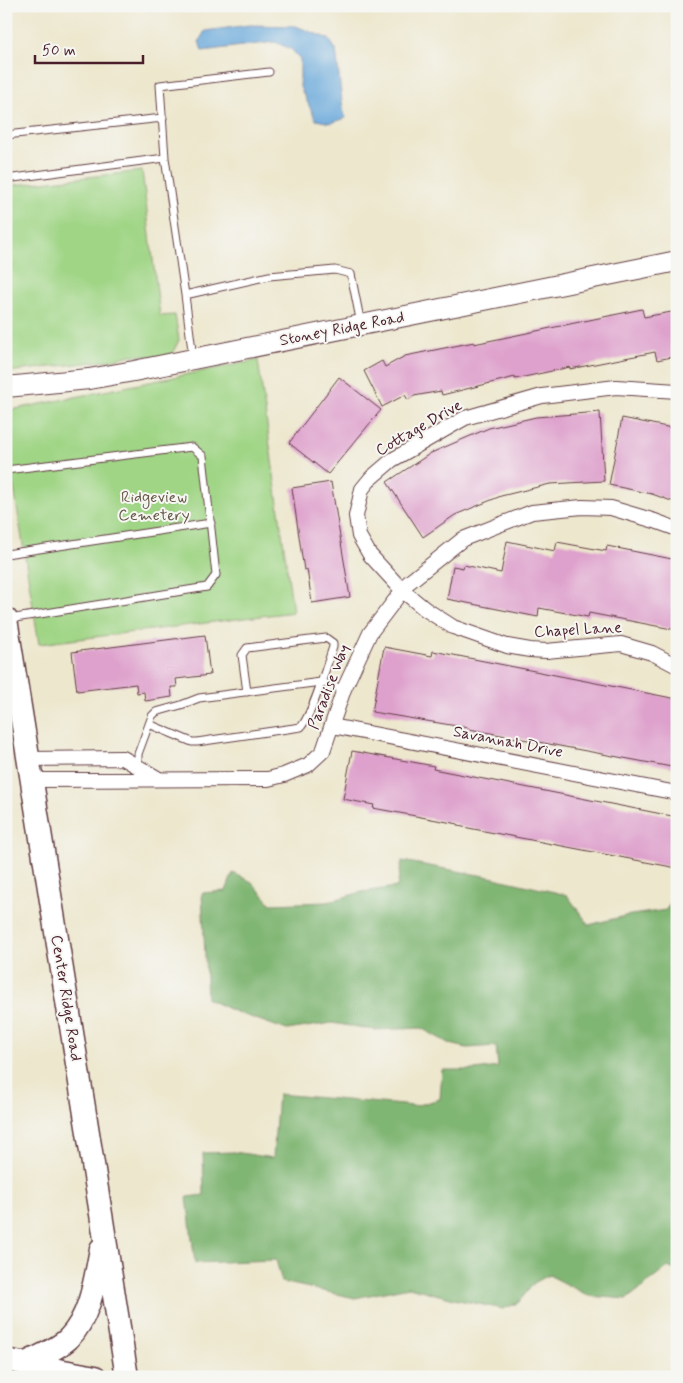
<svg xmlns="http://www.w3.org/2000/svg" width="683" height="1383" font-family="Mynerve,sans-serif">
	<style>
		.green { fill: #a0d586; stroke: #757a58 }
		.forest { fill: #80b673; stroke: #656a4f }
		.water { fill: #67a7da; stroke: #586382 }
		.building { fill: #dea0cc }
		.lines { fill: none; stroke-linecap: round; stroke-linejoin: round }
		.lane-casing { stroke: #623d43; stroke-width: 9 }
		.street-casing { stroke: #623d43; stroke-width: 16 }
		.secondary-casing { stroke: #623d43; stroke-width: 22 }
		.primary-casing { stroke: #623d43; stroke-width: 25 }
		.lane { stroke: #fff; stroke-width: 7 }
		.street { stroke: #fff; stroke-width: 14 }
		.secondary { stroke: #fff; stroke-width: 20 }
		.primary { stroke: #fff; stroke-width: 22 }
		.labels { text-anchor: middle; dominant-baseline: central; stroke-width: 4; stroke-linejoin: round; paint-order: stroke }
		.street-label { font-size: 16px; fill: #4a1f2b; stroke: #f6f6f2 }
		.park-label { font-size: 16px; fill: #645646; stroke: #f6f6f2 }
	</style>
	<rect width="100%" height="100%" fill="#f6f6f2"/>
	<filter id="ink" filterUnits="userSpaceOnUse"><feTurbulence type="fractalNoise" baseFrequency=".02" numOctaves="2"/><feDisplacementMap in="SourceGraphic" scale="10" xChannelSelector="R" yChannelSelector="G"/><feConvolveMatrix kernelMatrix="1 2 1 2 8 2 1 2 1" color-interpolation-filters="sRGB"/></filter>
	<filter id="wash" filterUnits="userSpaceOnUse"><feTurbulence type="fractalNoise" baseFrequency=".0096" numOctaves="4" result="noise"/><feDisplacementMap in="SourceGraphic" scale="20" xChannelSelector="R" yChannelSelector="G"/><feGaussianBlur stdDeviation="1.12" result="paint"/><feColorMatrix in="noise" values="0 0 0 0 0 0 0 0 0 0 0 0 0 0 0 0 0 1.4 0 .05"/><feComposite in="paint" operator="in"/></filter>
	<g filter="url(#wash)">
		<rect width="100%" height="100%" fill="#ede7cd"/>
		<path class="green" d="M 142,171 L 160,316 L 175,315 L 179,340 L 172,354 L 163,357 L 131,355 L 112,360 L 6,372 L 6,186 Z
			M 258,360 L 293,612 L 39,644 L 6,439 L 6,411 Z"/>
		<path class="forest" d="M 402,861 L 490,877 L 567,895 L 589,925 L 625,916 L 666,910 L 677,891 L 677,1271 L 668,1267 L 627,1299 L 589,1296 L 549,1275 L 534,1283 L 518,1303 L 503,1309 L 454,1299 L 409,1287 L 355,1298 L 282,1282 L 276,1260 L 195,1263 L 187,1197 L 204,1195 L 203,1153 L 234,1152 L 273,1158 L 278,1094 L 414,1106 L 440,1099 L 442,1070 L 475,1070 L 498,1067 L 496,1046 L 467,1048 L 450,1044 L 421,1028 L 375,1030 L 332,1023 L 287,1030 L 236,1012 L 207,999 L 202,893 L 226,891 L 233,873 L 252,882 L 271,904 L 327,902 L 362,892 L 397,887 Z"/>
		<path class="water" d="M 249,25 L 296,26 L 329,39 L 336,50 L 343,110 L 346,118 L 331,123 L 316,120 L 300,87 L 300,59 L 291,49 L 275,42 L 202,51 L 199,41 L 205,31 Z"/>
		<g id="blocks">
			<path class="building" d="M 642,309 L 644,317 L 677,311 L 677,356 L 657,360 L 655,352 L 570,369 L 570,367 L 515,379 L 515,377 L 442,395 L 441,391 L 414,396 L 408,400 L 405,395 L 382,407 L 364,371 L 382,361 L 385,367 L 405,356 L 474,342 L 474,344 Z
				M 339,377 L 381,410 L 328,474 L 289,443 Z
				M 600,412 L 604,481 L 550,484 L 501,496 L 455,515 L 423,537 L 387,482 L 431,453 L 489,428 L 536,417 Z
				M 622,418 L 677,429 L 677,503 L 652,494 L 609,485 Z
				M 331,482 L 350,597 L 312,603 L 307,569 L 304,570 L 302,557 L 292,488 Z
				M 507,541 L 555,551 L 557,542 L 606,551 L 607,546 L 677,560 L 677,630 L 589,613 L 588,617 L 539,608 L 538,617 L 447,599 L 453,566 L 463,568 L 464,565 L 501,573 Z
				M 205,635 L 210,675 L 176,679 L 177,687 L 171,687 L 172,697 L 145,701 L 144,692 L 137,693 L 136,684 L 77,691 L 72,652 Z
				M 384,647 L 432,656 L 433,651 L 677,699 L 677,768 L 469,729 L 469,728 L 372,712 Z
				M 352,751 L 434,766 L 433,769 L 677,817 L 677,868 L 458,826 L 458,824 L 373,808 L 374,805 L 343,799 Z"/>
		</g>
	</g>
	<g filter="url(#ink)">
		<use href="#blocks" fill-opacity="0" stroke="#623d43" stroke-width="1"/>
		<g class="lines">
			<g class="lane-casing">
				<path id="lane" d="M 6,135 L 163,118
					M 165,158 L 160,85 L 269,72
					M 6,179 L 165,158 L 185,295
					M 193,358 L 185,295 L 269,276 L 335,270 L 351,274 L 361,324
					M 6,470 L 192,447 L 203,456 L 216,575 L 207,587 L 9,619
					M 6,554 L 211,523
					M 149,724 L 192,742 L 197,742 L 301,727 C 313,713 326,667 333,647 L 333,643 L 326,638 L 247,648 L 242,655 L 247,692
					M 138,768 L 138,754 L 152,716 L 156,712 L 181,705 L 199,698 L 321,682 L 344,689"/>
			</g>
			<g class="street-casing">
				<path id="street" d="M 677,391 L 616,387 L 542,396 L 465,418 L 392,460 L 371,478 L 362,489 L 356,516 L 359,536 L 370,555 L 403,591 L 425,609 L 453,627 L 507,646 L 530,650 L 546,651 L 621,644 L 652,653 L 677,666
					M 332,726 L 677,793
					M 28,759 L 123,758 L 159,779
					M 31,780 L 268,779 L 284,775 L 308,765 L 323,751 L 344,689 L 370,633 L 408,583 L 463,539 L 532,512 L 582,507 L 611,508 L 655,521 L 677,529"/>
			</g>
			<g class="secondary-casing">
				<path id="secondary" d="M 6,387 L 89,379 L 134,371 L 677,261"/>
			</g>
			<g class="primary-casing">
				<path id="primary" d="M 6,619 L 127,1377
					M 6,1360 L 95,1377
					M 24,1364 C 38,1357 56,1350 68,1339 C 91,1316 95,1279 101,1249"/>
			</g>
			<use href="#lane" class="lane"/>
			<use href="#street" class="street"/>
			<use href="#secondary" class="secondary"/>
			<use href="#primary" class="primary"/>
		</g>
	</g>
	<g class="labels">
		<g class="street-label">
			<text transform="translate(342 329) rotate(-11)">Stoney Ridge Road</text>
			<text transform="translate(419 428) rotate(-30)">Cottage Drive</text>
			<text transform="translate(578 630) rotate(-3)">Chapel Lane</text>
			<text transform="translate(329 687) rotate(-69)">Paradise Way</text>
			<text transform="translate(508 742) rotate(11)">Savannah Drive</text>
			<text transform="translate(66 998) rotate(81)">Center Ridge Road</text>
		</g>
		<g class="park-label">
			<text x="154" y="497">Ridgeview<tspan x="154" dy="18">Cemetery</tspan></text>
		</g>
	</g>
	<rect width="683" height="1383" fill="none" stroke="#f6f6f2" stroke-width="25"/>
	<path d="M35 55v8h108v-8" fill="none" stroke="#4a1f2b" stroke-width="2.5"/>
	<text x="42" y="55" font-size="15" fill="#4a1f2b" stroke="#f6f6f2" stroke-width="4" paint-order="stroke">50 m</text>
</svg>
